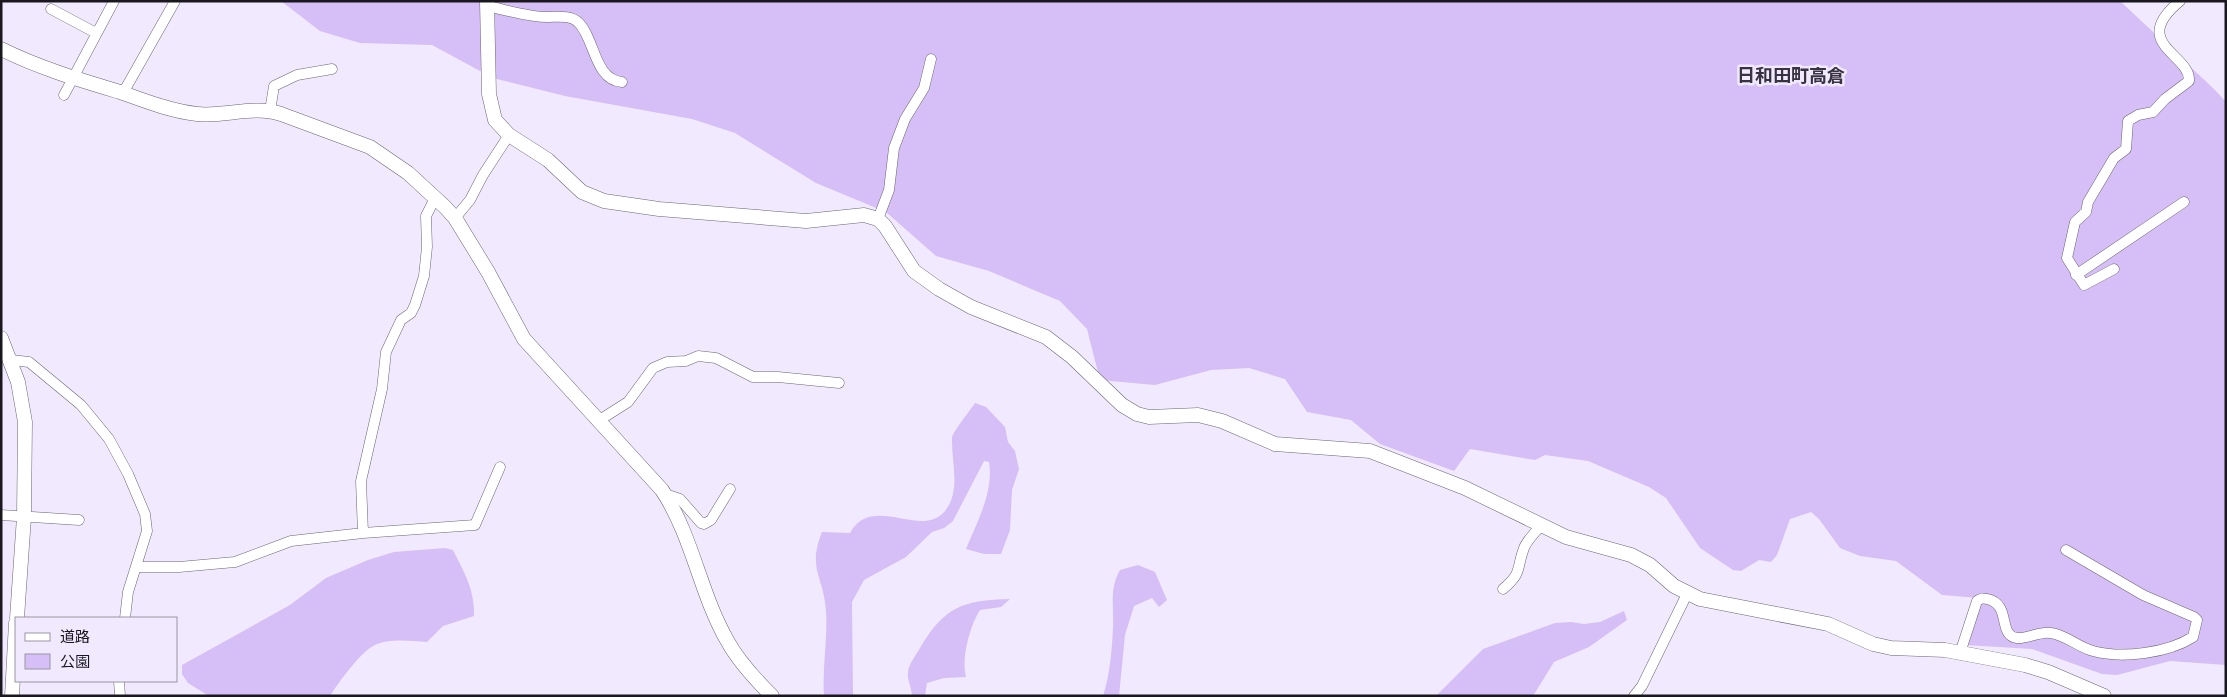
<svg xmlns="http://www.w3.org/2000/svg" width="2227" height="697" font-family="'Asap Condensed','Noto Sans JP',sans-serif">
	<style>
		.green { fill: #d6bef7 }
		.lines { fill: none; stroke-linecap: round; stroke-linejoin: round }
		.street-casing { stroke: #6b6475; stroke-width: 11 }
		.secondary-casing { stroke: #6b6475; stroke-width: 15 }
		.street { stroke: #fff; stroke-width: 10 }
		.secondary { stroke: #fff; stroke-width: 14 }
		.labels { text-anchor: middle; dominant-baseline: central; stroke-width: 5; stroke-linejoin: round; paint-order: stroke }
		.quarter-label { font-size: 18px; font-weight: bold; fill: #383241; stroke: #f1e9fd }
	</style>
	<rect width="100%" height="100%" fill="#f1e9fd"/>
	<path class="green" d="M 281,1 L 2120,1 L 2214,89 L 2226,102 L 2226,665 L 2170,661 L 2117,675 L 2102,674 L 2032,649 L 1966,645 L 1979,598 L 1942,595 L 1896,561 L 1860,556 L 1840,548 L 1819,519 L 1811,512 L 1790,519 L 1777,555 L 1771,562 L 1759,560 L 1741,571 L 1733,570 L 1700,548 L 1666,498 L 1649,487 L 1588,461 L 1545,455 L 1535,460 L 1470,449 L 1454,471 L 1380,444 L 1351,420 L 1307,412 L 1285,379 L 1249,368 L 1211,370 L 1155,385 L 1100,380 L 1087,329 L 1060,301 L 989,271 L 936,256 L 886,212 L 816,183 L 735,133 L 692,119 L 565,96 L 493,78 L 432,45 L 360,43 L 320,31 Z
		M 975,403 L 986,407 L 1005,427 L 1008,442 L 1015,451 L 1019,469 L 1012,490 L 1010,530 L 1001,554 L 984,554 L 966,549 C 977,522 994,492 989,462 L 984,461 L 953,521 L 944,528 L 932,532 L 906,557 L 864,580 L 852,602 L 853,696 L 824,696 C 822,667 828,639 826,611 C 824,577 807,569 822,532 L 850,533 C 871,495 916,535 941,515 C 963,496 951,462 952,438 C 953,431 970,411 975,403 Z
		M 445,548 L 453,550 C 464,572 475,590 474,616 L 443,626 L 427,642 C 410,641 388,638 373,646 C 359,654 339,682 330,696 L 209,696 L 188,683 L 182,674 L 182,665 L 290,605 L 326,578 L 368,560 L 394,552 Z
		M 1138,565 L 1155,572 L 1167,600 L 1159,607 L 1152,598 L 1134,606 L 1125,635 L 1119,696 L 1103,696 C 1110,674 1112,650 1113,627 C 1114,606 1109,589 1120,570 Z
		M 1010,599 L 1001,607 L 980,610 C 970,626 961,658 966,677 L 944,678 L 927,683 L 925,696 L 912,696 C 912,688 907,680 908,673 C 908,665 916,655 920,648 C 944,607 963,600 1010,599 Z
		M 1624,611 L 1627,620 L 1589,647 L 1554,662 L 1533,696 L 1436,696 L 1483,649 L 1555,623 L 1571,622 L 1584,624 L 1600,622 Z"/>
	<g class="lines">
		<g class="street-casing">
			<path id="street" d="M 487,6 C 507,10 527,17 548,17 C 558,17 570,15 578,22 C 595,38 594,80 622,82
				M 51,9 L 96,33
				M 123,93 L 175,1
				M 64,95 L 114,1
				M 270,111 L 274,86 L 297,75 L 332,69
				M 455,218 L 470,200 L 483,175 L 509,135
				M 878,219 L 889,190 L 894,148 L 905,119 L 924,88 L 931,59
				M 2114,269 L 2084,285 L 2067,258 L 2075,222 L 2086,212 L 2088,202 L 2114,158 L 2126,149 L 2128,121 L 2138,115 L 2153,112 L 2165,99 L 2189,81 C 2191,54 2128,44 2180,1
				M 2076,275 L 2184,202
				M 11,360 L 29,362 L 81,405 L 109,439 L 128,474 L 145,514 L 147,531 L 128,592 L 125,618
				M 598,421 L 628,402 L 653,368 L 667,362 L 686,361 L 698,356 L 716,358 L 753,377 L 778,377 L 839,383
				M 665,494 L 680,499 L 701,523 L 704,524 L 711,520 L 730,489
				M 1,515 L 79,520
				M 363,533 L 475,525 L 500,467
				M 136,567 L 179,567 L 235,562 L 291,541 L 363,533 L 361,481 L 382,389 L 386,352 L 401,320 L 411,313 L 415,305 L 424,276 L 427,247 L 426,216 L 435,198
				M 1503,589 C 1523,572 1516,569 1524,548 C 1527,540 1536,532 1541,525
				M 1960,653 L 1977,601 C 1981,598 1983,598 1987,599 C 2012,604 1997,635 2017,638 C 2028,639 2039,631 2051,633 C 2066,635 2078,647 2093,651 C 2122,659 2168,653 2193,637 L 2197,620 L 2194,617 L 2143,595 L 2066,550
				M 119,681 L 120,696
				M 1634,696 L 1642,686 L 1687,594"/>
		</g>
		<g class="secondary-casing">
			<path id="secondary" d="M 487,1 L 489,94 L 495,120 L 509,135 L 548,160 L 582,192 L 604,201 L 659,209 L 806,221 L 864,215 L 878,219 L 885,226 L 914,271 L 939,289 L 971,307 L 1046,337 L 1072,357 L 1122,405 L 1137,414 L 1149,417 L 1198,415 L 1222,421 L 1275,444 L 1370,451 L 1465,488 L 1566,537 L 1631,555 L 1650,565 L 1674,586 L 1700,599 L 1828,624 L 1873,644 L 1891,648 L 1945,650 L 2025,665 L 2048,672 L 2104,696
				M 1,49 C 39,68 80,80 120,92 C 145,101 171,111 197,114 C 226,117 252,105 281,114 L 370,147 L 408,173 L 445,207 L 455,218 L 488,272 L 524,339 L 662,490 C 693,537 700,594 728,642 C 739,662 756,680 772,696
				M 1,338 L 18,382 L 25,422 L 24,517 L 17,618
				M 12,696 L 16,623"/>
		</g>
		<use href="#street" class="street"/>
		<use href="#secondary" class="secondary"/>
	</g>
	<g class="labels">
		<g class="quarter-label">
			<text x="1791" y="75">日和田町高倉</text>
		</g>
	</g>
	<rect width="2227" height="697" fill="none" stroke="#1a181e" stroke-width="5"/>
	<rect x="15" y="617" width="162" height="65" fill="#f1e9fd" stroke="#9b95a4"/>
	<rect x="25" y="633" width="25" height="8" fill="#ffffff" stroke="#9b95a4"/>
	<text x="60" y="642" font-size="15" fill="#1a181e">道路</text>
	<rect x="25" y="654" width="25" height="15" fill="#d6bef7" stroke="#9b95a4"/>
	<text x="60" y="667" font-size="15" fill="#1a181e">公園</text>
</svg>
